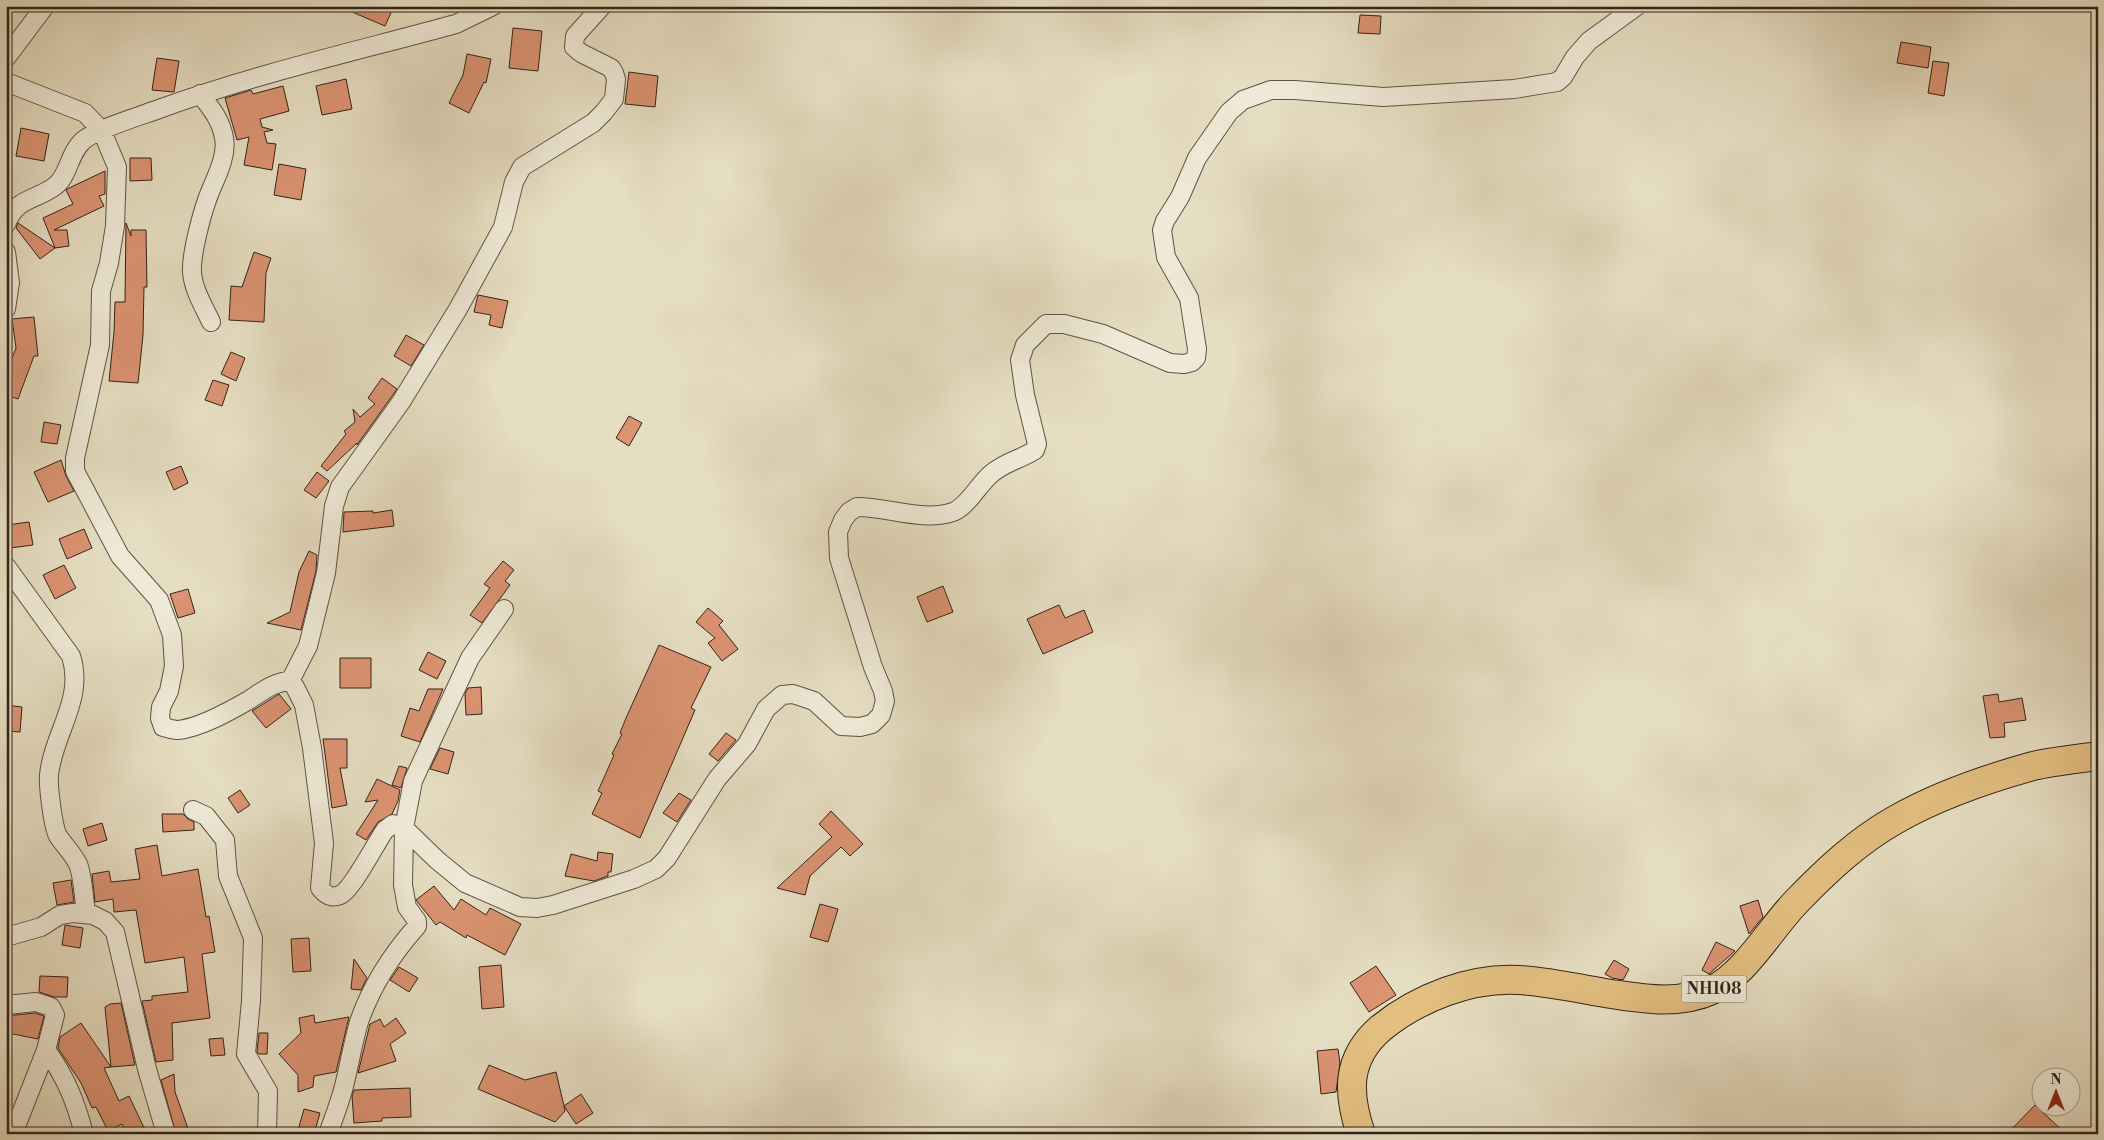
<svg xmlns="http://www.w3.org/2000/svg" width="2104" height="1140" font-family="'Libre Bodoni',serif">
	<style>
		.building { fill: #db9372; stroke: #332319 }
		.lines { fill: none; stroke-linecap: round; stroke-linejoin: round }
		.street-casing { stroke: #605243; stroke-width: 20 }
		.highway-casing { stroke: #332319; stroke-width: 30 }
		.street { stroke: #efead7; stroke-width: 18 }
		.highway { stroke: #e3bf81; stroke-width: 28 }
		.labels { text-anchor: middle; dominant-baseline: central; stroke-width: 4; stroke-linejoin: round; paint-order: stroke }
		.shield { fill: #efead7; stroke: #6b5f52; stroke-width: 1 }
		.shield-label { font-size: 16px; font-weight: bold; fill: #332319 }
	</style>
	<rect width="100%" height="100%" fill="#e6dec2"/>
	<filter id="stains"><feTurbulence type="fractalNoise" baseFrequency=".004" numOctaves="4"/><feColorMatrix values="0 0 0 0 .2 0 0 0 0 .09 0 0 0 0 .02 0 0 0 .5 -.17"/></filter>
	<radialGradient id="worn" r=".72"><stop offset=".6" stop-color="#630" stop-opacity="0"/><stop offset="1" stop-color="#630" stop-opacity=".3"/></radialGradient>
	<path class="building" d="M 338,6 L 394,6 L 385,26 Z
		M 1360,15 L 1381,16 L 1380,34 L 1358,33 Z
		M 513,28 L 542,31 L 538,71 L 509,68 Z
		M 1901,42 L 1931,47 L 1928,68 L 1897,63 Z
		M 467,54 L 491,59 L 486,83 L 484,82 L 469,113 L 449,103 L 463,75 Z
		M 157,58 L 179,61 L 174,92 L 152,90 Z
		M 1933,61 L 1949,63 L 1944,96 L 1928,93 Z
		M 629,72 L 658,76 L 655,107 L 625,104 Z
		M 346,79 L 352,109 L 322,115 L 316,86 Z
		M 283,86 L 289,111 L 260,119 L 262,127 L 273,130 L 264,132 L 267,143 L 276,144 L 272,170 L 244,165 L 249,137 L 237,140 L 225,98 L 251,90 L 253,94 Z
		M 21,128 L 49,134 L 44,161 L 16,156 Z
		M 130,158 L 151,158 L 152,180 L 130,181 Z
		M 279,164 L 306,169 L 301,200 L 274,195 Z
		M 105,171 L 105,194 L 99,196 L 104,206 L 54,230 L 67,230 L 69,246 L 55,248 L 40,259 L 16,228 L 18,223 L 55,248 L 43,218 L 73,204 L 66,190 L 67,189 Z
		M 126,223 L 131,236 L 131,230 L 146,230 L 147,287 L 144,287 L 143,335 L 138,383 L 109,381 L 114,332 L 115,302 L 125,302 Z
		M 254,252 L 271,258 L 266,273 L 264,322 L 229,320 L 231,286 L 242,287 Z
		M 478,295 L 508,301 L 502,328 L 489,325 L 491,315 L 474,312 Z
		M 34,317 L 38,356 L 34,356 L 18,399 L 6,395 L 6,373 L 16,348 L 12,319 Z
		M 406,335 L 424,345 L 411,366 L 394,356 Z
		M 231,352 L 245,358 L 236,381 L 221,374 Z
		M 382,378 L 397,389 L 357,445 L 357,443 L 327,471 L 321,466 L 346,434 L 344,431 L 355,422 L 353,409 L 360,417 L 375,404 L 368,398 Z
		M 213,380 L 229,385 L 222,406 L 205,400 Z
		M 629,416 L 642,423 L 629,446 L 616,438 Z
		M 44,422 L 61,425 L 57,444 L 41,442 Z
		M 61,460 L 66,476 L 74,491 L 48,502 L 34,472 Z
		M 181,466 L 188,483 L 174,490 L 166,472 Z
		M 317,472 L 329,481 L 316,498 L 304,490 Z
		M 392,510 L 394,526 L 343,532 L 344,512 L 373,511 L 373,513 Z
		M 29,522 L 33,545 L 10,548 L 7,525 Z
		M 84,529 L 92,548 L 67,559 L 59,539 Z
		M 309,551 L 317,555 L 316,571 L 301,630 L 267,623 L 290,612 L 299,572 Z
		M 503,561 L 514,570 L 505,581 L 510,585 L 482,623 L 470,615 L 490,588 L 484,584 Z
		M 64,565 L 76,588 L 55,599 L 43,575 Z
		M 943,586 L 953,612 L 927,622 L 917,597 Z
		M 188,589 L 195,613 L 178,618 L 170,594 Z
		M 1059,605 L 1065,618 L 1084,610 L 1093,632 L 1043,654 L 1027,619 Z
		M 708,608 L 723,621 L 719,625 L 738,649 L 722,661 L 708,643 L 715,638 L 696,622 Z
		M 659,645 L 711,667 L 691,708 L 695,710 L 640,838 L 592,814 L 602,793 L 598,791 L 614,755 L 612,754 L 622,734 L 620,733 L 626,718 Z
		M 428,652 L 446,661 L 437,679 L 419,670 Z
		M 340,658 L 371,658 L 371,688 L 340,688 Z
		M 481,687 L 482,714 L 466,715 L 465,694 L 468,688 Z
		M 428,689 L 443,689 L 420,742 L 401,736 L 410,708 L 419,711 Z
		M 279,694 L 291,709 L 266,728 L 252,711 Z
		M 1998,694 L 1999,702 L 2022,698 L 2026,720 L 2004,723 L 2005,737 L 1990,738 L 1983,696 Z
		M 6,705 L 22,707 L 20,732 L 6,731 Z
		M 726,733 L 736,740 L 718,761 L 709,754 Z
		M 323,739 L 347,739 L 347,768 L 340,768 L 347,805 L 332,808 Z
		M 440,748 L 454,752 L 448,774 L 430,769 Z
		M 399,766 L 407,768 L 401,788 L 392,785 Z
		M 377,779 L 400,790 L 398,801 L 392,814 L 378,822 L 366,840 L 356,834 L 378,800 L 365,802 Z
		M 240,790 L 250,805 L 238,813 L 228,798 Z
		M 679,793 L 691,800 L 677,822 L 663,813 Z
		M 831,811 L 863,844 L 850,856 L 841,847 L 810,876 L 805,895 L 777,888 L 832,837 L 819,824 Z
		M 162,814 L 183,814 L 188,819 L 194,822 L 194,830 L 163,832 Z
		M 102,823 L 107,840 L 88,846 L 83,829 Z
		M 157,845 L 162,876 L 198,869 L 206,917 L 209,916 L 215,952 L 202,954 L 210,1018 L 172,1023 L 173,1060 L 156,1062 L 142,1001 L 152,1000 L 152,996 L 188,992 L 184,957 L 145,963 L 136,910 L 114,912 L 113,899 L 95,902 L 92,874 L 109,871 L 111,882 L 140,879 L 135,849 Z
		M 598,852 L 613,854 L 611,872 L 608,872 L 608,876 L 594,881 L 565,876 L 571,854 L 597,861 Z
		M 71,880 L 74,902 L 57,905 L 53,883 Z
		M 434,886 L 454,910 L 461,899 L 486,915 L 490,908 L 521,924 L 505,955 L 467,935 L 466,938 L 440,922 L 436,925 L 416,900 Z
		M 1758,900 L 1763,917 L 1749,934 L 1740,906 Z
		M 820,904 L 838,909 L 828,942 L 810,937 Z
		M 65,925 L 83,928 L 80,948 L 62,945 Z
		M 309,938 L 311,971 L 293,972 L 291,939 Z
		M 1716,942 L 1735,951 L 1709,974 L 1702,970 Z
		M 354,959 L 367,978 L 361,990 L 351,989 Z
		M 1614,960 L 1629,969 L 1623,980 L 1612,978 L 1605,974 Z
		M 501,965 L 504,1007 L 482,1009 L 479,967 Z
		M 1376,966 L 1396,995 L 1369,1012 L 1350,983 Z
		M 399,967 L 418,978 L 409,992 L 390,980 Z
		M 40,976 L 68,977 L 67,997 L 54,997 L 39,992 Z
		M 121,1003 L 135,1065 L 111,1067 L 105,1007 L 110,1004 Z
		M 35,1013 L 44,1016 L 38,1039 L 13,1034 L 6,1035 L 6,1016 Z
		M 314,1015 L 315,1023 L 349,1017 L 336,1072 L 314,1076 L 313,1087 L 298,1092 L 298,1075 L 279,1054 L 301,1033 L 299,1018 Z
		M 396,1018 L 406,1033 L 390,1044 L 396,1061 L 358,1073 L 370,1024 L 380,1019 L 384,1027 Z
		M 81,1023 L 111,1067 L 104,1068 L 119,1101 L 129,1096 L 147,1134 L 127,1134 L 122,1124 L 108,1131 L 96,1107 L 92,1108 L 81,1083 L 58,1048 L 60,1037 Z
		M 259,1033 L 268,1033 L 267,1054 L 259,1054 L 257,1052 Z
		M 223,1038 L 225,1055 L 211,1056 L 209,1039 Z
		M 1338,1049 L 1340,1063 L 1336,1092 L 1321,1094 L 1317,1051 Z
		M 489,1065 L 525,1080 L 556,1072 L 564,1106 L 581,1094 L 593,1113 L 576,1124 L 564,1106 L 565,1111 L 555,1122 L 478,1089 Z
		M 174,1074 L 175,1092 L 190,1134 L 176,1134 L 161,1080 Z
		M 410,1088 L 411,1117 L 382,1118 L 382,1121 L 354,1123 L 352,1096 L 354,1090 Z
		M 2035,1105 L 2066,1134 L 2007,1134 Z
		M 304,1109 L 320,1113 L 314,1134 L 297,1134 Z"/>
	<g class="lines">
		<g class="street-casing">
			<path id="street" d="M 6,58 L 45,6
				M 6,82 L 85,113 L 102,131 L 117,167 L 115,226 L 109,263 L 101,291 L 100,345 L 75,458 L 75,471 L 120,556 L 159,600 L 172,635 L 174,666 L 169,691 L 161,707 L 160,718 L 163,727 C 168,728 173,730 178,730 C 200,728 230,711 249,700 C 263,691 273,682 290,681 L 295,687 L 304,705 L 312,748 L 324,843 L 320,888 C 326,895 331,899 340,895 C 352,890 376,843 385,830 L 393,824 L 404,828 L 437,860 L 465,883 L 520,907 L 537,908 L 553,905 L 634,879 L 656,869 L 667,858 L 717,779 L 747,744 L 766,709 L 782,695 L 793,694 L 814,701 L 841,726 L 860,727 L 872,724 L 881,715 L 885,701 L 883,691 L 873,667 L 839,558 L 838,532 L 843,520 L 849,512 L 857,507 C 888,507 923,522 953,512 C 967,507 979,484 991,474 C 1006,461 1020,460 1035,450 L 1037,444 L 1025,395 L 1020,360 L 1025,345 L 1046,324 L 1064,324 L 1103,334 L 1170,363 L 1184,364 L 1192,362 L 1196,358 L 1197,349 L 1189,298 L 1166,257 L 1162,230 L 1165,221 L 1180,197 L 1197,158 L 1229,112 L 1243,100 L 1271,90 L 1295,90 L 1383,97 L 1514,89 L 1557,82 L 1563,77 L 1575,57 L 1589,41 L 1637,6
				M 200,94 C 211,108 221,120 224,138 C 228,158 213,182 207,200 C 201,217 191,255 192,272 C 193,289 204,307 211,322
				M 6,224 C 17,197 35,201 55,186 C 69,176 69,151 85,139 C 100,128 140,116 159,109 C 255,74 357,51 456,24 L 493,6
				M 6,252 L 10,283 L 6,309
				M 6,566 L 71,656 C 85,699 53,734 49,775 C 48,786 53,827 58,836 C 64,845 73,854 78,864 C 83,876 84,900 86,913
				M 290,681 L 308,646 L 326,573 L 334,506 L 340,487 L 401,402 L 458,309 L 503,227 L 514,182 L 522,167 L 593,123 L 604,112 L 614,99 L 616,79 L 614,73 L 611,68 L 581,53 L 574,47 L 575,36 L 602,6
				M 193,810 L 206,816 L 225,840 L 228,876 L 253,938 L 251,1001 L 246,1054 L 268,1091 L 267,1134
				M 6,937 L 41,927 L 60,915 L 73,913 L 93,915 L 105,921 L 115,932 L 147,1069 L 166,1134
				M 6,1005 L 36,1002 L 51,1007 L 55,1015 L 46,1050 L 13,1134
				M 46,1050 C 66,1077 76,1103 84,1134
				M 328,1134 C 334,1117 341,1100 345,1082 C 350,1062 353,1042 359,1022 C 371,987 393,953 417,926 L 417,921 L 407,907 L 403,885 L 404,828 L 413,781 L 470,658 L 504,609"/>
		</g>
		<g class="highway-casing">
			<path id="highway" d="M 1361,1134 C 1347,1093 1346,1058 1381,1028 C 1418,998 1471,977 1519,980 C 1550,982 1581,989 1611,994 C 1645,999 1679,1005 1712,990 C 1746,974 1771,927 1798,900 C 1827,870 1858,841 1895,820 C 1937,796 1986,779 2033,766 C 2054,761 2077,759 2098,756"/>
		</g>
		<use href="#street" class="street"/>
		<use href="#highway" class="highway"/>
	</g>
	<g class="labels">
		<rect class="shield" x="1681.5" y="975.5" width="65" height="27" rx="4"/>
		<g class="shield-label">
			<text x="1714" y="989">NH108</text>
		</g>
	</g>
	<rect width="2104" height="1140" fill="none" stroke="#e6dec2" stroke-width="25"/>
	<rect x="8" y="8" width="2089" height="1125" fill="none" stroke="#332319" stroke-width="2.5"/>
	<rect x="12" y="12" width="2079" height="1115" fill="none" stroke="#332319"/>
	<g transform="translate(2056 1092)"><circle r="24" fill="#efead7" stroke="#a49a8b"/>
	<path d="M0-4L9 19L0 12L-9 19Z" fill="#8f2418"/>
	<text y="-8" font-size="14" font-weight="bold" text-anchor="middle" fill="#332319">N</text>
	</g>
	<rect width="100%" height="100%" filter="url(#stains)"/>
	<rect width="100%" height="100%" fill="url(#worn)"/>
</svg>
